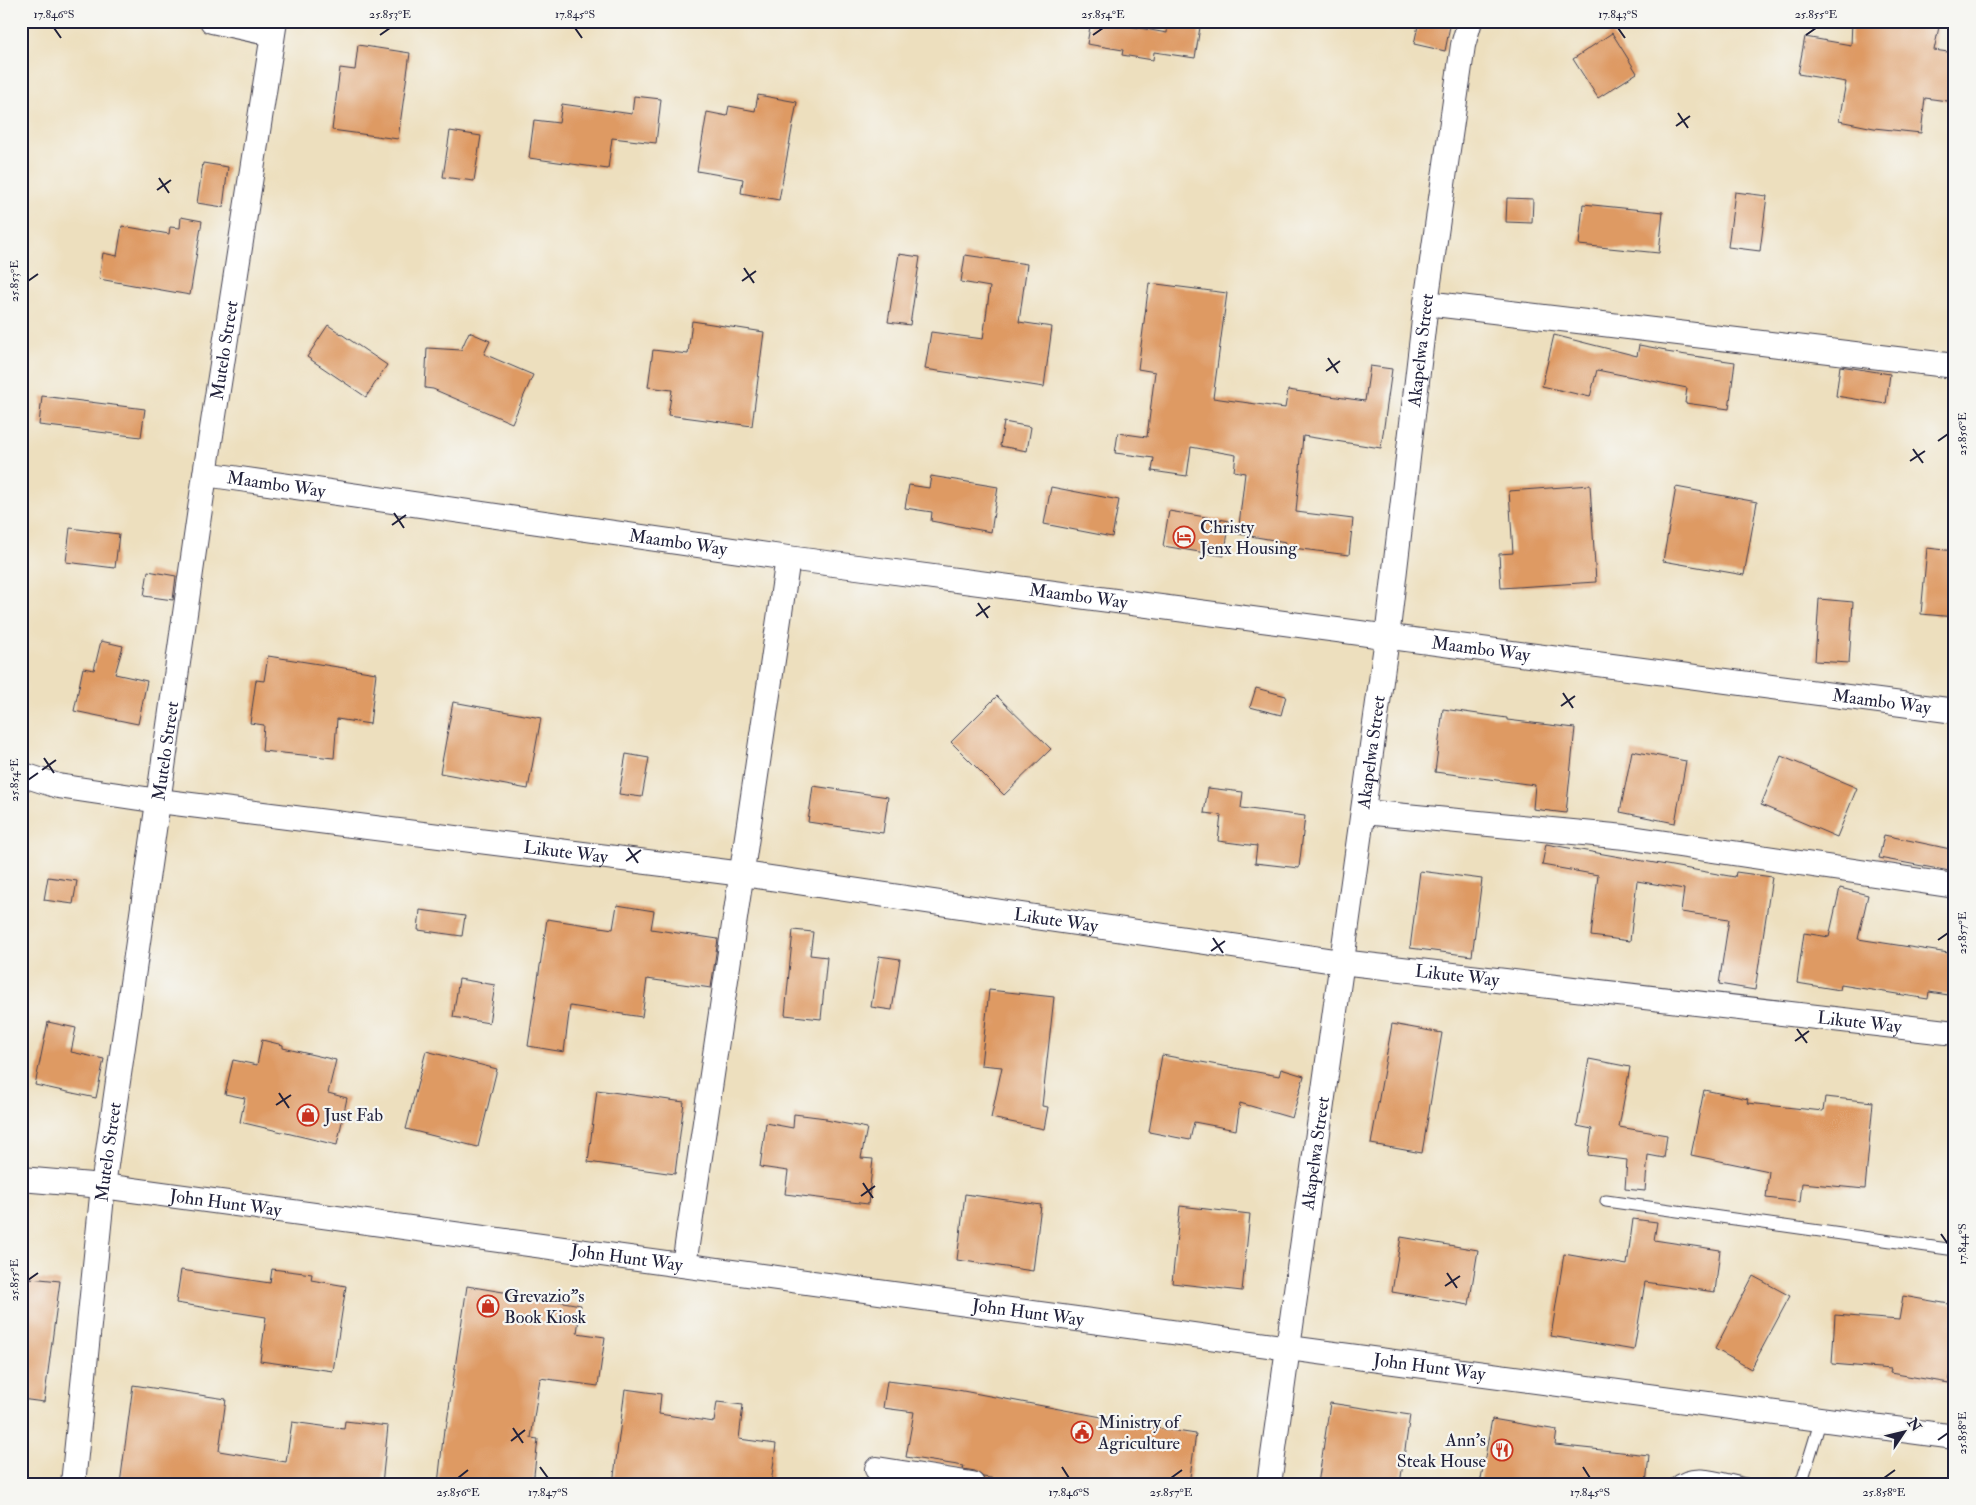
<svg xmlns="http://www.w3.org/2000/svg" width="1976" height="1505" font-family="'IM FELL Double Pica',serif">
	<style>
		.building { fill: #de9a64 }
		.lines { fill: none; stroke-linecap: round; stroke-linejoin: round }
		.lane-casing { stroke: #403e4f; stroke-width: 13 }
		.street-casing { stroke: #403e4f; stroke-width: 26 }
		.lane { stroke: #fff; stroke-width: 11 }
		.street { stroke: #fff; stroke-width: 24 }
		.ticks { fill: none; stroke: #22223b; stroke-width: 2 }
		.labels { text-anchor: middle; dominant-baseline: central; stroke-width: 4.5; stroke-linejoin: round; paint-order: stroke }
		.street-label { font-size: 18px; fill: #22223b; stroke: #f6f6f2 }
		.poi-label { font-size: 18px; fill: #22223b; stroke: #f6f6f2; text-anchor: start }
		.neatline { fill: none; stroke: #22223b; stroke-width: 2 }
		.ticks-label { font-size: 12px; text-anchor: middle; fill: #22223b }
	</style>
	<rect width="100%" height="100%" fill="#f6f6f2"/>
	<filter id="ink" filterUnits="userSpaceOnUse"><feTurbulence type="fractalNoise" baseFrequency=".02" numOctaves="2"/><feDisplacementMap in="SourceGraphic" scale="10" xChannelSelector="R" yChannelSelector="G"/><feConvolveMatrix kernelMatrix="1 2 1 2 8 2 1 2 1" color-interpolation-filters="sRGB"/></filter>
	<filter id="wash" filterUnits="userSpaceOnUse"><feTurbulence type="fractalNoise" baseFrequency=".0096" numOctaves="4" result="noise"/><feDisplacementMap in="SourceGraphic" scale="20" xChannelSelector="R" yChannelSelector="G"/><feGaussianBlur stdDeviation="1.12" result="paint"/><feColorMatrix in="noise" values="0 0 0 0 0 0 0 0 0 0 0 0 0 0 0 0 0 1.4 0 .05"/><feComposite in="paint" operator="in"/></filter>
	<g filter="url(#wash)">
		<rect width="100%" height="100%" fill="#eddfbe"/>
		<g id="blocks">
			<path class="building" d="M 1091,21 L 1124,21 L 1123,25 L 1167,33 L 1168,21 L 1201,21 L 1195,58 L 1154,52 L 1153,60 L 1122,55 L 1123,50 L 1087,44 Z
				M 1419,21 L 1451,21 L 1445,51 L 1414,44 Z
				M 1852,21 L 1910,23 L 1911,21 L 1917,21 L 1939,27 L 1934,50 L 1955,53 L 1955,102 L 1925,98 L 1921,133 L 1874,128 L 1839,121 L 1846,82 L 1798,74 L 1805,37 L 1851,45 Z
				M 1612,33 L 1637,73 L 1598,98 L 1573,59 Z
				M 358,45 L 410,53 L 398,139 L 332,130 L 340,68 L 355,70 Z
				M 758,95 L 797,102 L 779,200 L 741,193 L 743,179 L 697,171 L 707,112 L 727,116 L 729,106 L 755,111 Z
				M 634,96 L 661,99 L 656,143 L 612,138 L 608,169 L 529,158 L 534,120 L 559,123 L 562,104 L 632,114 Z
				M 450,131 L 481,136 L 474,181 L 443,177 Z
				M 203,163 L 228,167 L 223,207 L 197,203 Z
				M 1735,192 L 1767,196 L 1760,251 L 1728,247 Z
				M 1507,198 L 1533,199 L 1532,223 L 1506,222 Z
				M 1583,204 L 1663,212 L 1659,253 L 1579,245 Z
				M 181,217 L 202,221 L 190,295 L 99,279 L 103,253 L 117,256 L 122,226 L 169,234 L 170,227 L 180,228 Z
				M 899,254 L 920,257 L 910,325 L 888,322 Z
				M 965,255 L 1027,264 L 1019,322 L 1052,327 L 1044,387 L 925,369 L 931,332 L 983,339 L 990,287 L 961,282 Z
				M 1149,283 L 1227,293 L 1213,398 L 1285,408 L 1288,390 L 1365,401 L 1370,366 L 1392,369 L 1381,448 L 1303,436 L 1296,512 L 1353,519 L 1349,555 L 1285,547 L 1286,542 L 1238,534 L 1245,473 L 1234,471 L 1236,455 L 1191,447 L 1187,476 L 1152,471 L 1154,458 L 1115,453 L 1118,433 L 1147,437 L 1155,372 L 1138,369 Z
				M 692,321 L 764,332 L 752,426 L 668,415 L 672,390 L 648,387 L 653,350 L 688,354 Z
				M 328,325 L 387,365 L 366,397 L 307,357 Z
				M 469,332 L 490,341 L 484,354 L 533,375 L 512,423 L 433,389 L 425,388 L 427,348 L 461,350 Z
				M 1554,335 L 1637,356 L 1639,345 L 1666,350 L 1666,352 L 1735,362 L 1729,409 L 1685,403 L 1687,388 L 1597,370 L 1590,397 L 1542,386 Z
				M 1840,366 L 1890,374 L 1886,404 L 1836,396 Z
				M 42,396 L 145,409 L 141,437 L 39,425 Z
				M 1004,422 L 1031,427 L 1027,451 L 1000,446 Z
				M 931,476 L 998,487 L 991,532 L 931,521 L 932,512 L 905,508 L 909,485 L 929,488 Z
				M 1590,485 L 1596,582 L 1501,588 L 1499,554 L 1513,553 L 1509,491 Z
				M 1051,487 L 1119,500 L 1112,537 L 1044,524 Z
				M 1676,487 L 1757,502 L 1744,575 L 1663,561 Z
				M 1169,511 L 1230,521 L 1224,556 L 1163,546 Z
				M 70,528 L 119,534 L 115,568 L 66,562 Z
				M 1927,548 L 1955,551 L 1955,617 L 1921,614 Z
				M 148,571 L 176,576 L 173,600 L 144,596 Z
				M 1819,599 L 1853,602 L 1849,663 L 1815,661 Z
				M 101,641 L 123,646 L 115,674 L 147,681 L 138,724 L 74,711 L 83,668 L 94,670 Z
				M 268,656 L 376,673 L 370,724 L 337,719 L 334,758 L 262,751 L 264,725 L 250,723 L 256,680 L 264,681 Z
				M 1256,688 L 1286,696 L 1281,715 L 1250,707 Z
				M 997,696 L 1051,749 L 1004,795 L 951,742 Z
				M 453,702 L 541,718 L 528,789 L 440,773 Z
				M 1443,709 L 1507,718 L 1507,720 L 1575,728 L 1566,813 L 1533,809 L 1535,785 L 1435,772 Z
				M 1632,751 L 1686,761 L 1675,823 L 1620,812 Z
				M 626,754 L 649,758 L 642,797 L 619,794 Z
				M 1781,756 L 1857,788 L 1837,837 L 1761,805 Z
				M 813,786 L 888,797 L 883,833 L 808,822 Z
				M 1208,788 L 1243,792 L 1241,808 L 1305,816 L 1299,868 L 1255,863 L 1257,846 L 1218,841 L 1221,815 L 1204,813 Z
				M 1884,835 L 1955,850 L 1955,872 L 1879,858 Z
				M 1546,844 L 1735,877 L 1736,872 L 1772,877 L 1755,990 L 1719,984 L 1729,919 L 1681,912 L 1684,889 L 1637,881 L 1630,941 L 1591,936 L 1598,875 L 1542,865 Z
				M 1420,871 L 1482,879 L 1472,956 L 1410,948 Z
				M 48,877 L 77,881 L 73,904 L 44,900 Z
				M 1840,888 L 1868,895 L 1858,939 L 1955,954 L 1955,996 L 1929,992 L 1928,999 L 1841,985 L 1840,990 L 1797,983 L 1804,933 L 1829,937 Z
				M 617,905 L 654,911 L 651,929 L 718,939 L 711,988 L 647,979 L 642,1017 L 570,1006 L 564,1052 L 528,1046 L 547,919 L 613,929 Z
				M 420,910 L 465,916 L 462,936 L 418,930 Z
				M 793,930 L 813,932 L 810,955 L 827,957 L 821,1019 L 785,1015 Z
				M 879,956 L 900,959 L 892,1010 L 871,1007 Z
				M 459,979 L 495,985 L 489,1023 L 453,1017 Z
				M 989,990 L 1054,997 L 1042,1106 L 1048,1107 L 1044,1129 L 991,1118 L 1002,1067 L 981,1065 Z
				M 48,1022 L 76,1028 L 71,1052 L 104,1059 L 96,1098 L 35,1085 Z
				M 1392,1024 L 1442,1033 L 1422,1153 L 1371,1144 Z
				M 262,1040 L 283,1045 L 283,1048 L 336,1060 L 328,1093 L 347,1098 L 337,1145 L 240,1122 L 245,1098 L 225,1094 L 233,1060 L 257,1065 Z
				M 426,1051 L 497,1069 L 478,1147 L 406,1129 Z
				M 1162,1055 L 1279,1076 L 1281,1069 L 1304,1076 L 1292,1118 L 1240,1103 L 1236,1130 L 1194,1122 L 1190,1140 L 1149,1132 Z
				M 1589,1059 L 1630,1067 L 1619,1127 L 1667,1135 L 1664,1158 L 1648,1155 L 1645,1191 L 1625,1189 L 1627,1160 L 1588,1155 L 1592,1129 L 1577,1126 Z
				M 597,1090 L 684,1102 L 675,1174 L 588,1162 Z
				M 1704,1090 L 1748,1099 L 1747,1103 L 1823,1111 L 1825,1097 L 1873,1102 L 1865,1189 L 1802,1183 L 1800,1202 L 1766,1198 L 1769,1171 L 1691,1155 Z
				M 794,1114 L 826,1118 L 826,1120 L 867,1128 L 861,1158 L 873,1159 L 868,1204 L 785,1194 L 788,1171 L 760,1167 L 766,1123 L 793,1128 Z
				M 965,1194 L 1041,1205 L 1033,1271 L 957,1260 Z
				M 1180,1206 L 1250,1214 L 1242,1291 L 1172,1283 Z
				M 1633,1219 L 1657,1222 L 1654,1240 L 1720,1250 L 1715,1292 L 1645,1282 L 1634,1350 L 1551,1336 L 1564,1254 L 1627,1265 Z
				M 1401,1237 L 1478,1250 L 1469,1305 L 1392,1292 Z
				M 272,1269 L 312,1274 L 311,1280 L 346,1286 L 333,1371 L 260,1361 L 266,1317 L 176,1303 L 181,1270 L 270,1283 Z
				M 1753,1276 L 1790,1296 L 1751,1369 L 1715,1349 Z
				M 30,1278 L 60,1281 L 44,1402 L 21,1399 L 21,1347 Z
				M 467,1286 L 581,1305 L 577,1333 L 605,1337 L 598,1386 L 540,1378 L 531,1438 L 538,1439 L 533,1484 L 438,1484 L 444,1429 L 446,1429 Z
				M 1903,1296 L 1955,1305 L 1955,1349 L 1949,1383 L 1890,1373 L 1891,1369 L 1832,1364 L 1835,1315 L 1899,1320 Z
				M 887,1381 L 947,1388 L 1123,1421 L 1123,1423 L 1196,1434 L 1189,1484 L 1030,1484 L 983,1477 L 975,1471 L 963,1469 L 964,1466 L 906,1457 L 914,1412 L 883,1408 Z
				M 133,1385 L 226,1399 L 219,1451 L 286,1462 L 292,1422 L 344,1429 L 345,1421 L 388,1426 L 382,1484 L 120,1484 Z
				M 625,1389 L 661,1394 L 659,1414 L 714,1422 L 717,1402 L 743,1405 L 739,1439 L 776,1444 L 771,1484 L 613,1484 Z
				M 1330,1403 L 1410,1415 L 1400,1484 L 1318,1484 Z
				M 1492,1419 L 1557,1430 L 1555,1445 L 1649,1455 L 1646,1484 L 1480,1484 Z"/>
		</g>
	</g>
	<g filter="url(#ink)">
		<use href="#blocks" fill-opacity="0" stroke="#403e4f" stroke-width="1"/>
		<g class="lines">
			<g class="lane-casing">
				<path id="lane" d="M 1606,1201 L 1955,1250
					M 1675,1484 C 1692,1466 1725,1480 1746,1484
					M 1797,1484 L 1803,1478 L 1821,1419"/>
			</g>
			<g class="street-casing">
				<g id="street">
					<path d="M 212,21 L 272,34"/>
					<path d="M 1426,303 L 1955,366"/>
					<path id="s1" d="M 205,474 L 788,558 L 1955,711"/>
					<path id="s2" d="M 21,774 L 58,786 L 159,801 L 743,874 L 1341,962 L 1955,1033"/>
					<path d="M 1364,812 L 1625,837 L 1955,886"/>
					<path id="s3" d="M 21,1179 L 103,1186 L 1289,1348 L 1955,1437"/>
					<path d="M 684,1265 L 788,558"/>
					<path d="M 877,1469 L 972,1484"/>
					<path id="s4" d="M 73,1484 L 103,1186 L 205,474 L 275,21"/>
					<path id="s5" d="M 1269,1484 L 1387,638 L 1426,303 L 1463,45 L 1470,21"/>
				</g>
			</g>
			<use href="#lane" class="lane"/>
			<use href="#street" class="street"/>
		</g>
	</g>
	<path class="ticks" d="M 54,28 L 61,38M 575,28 L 582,38M 1618,28 L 1625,38M 380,35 L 390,28M 1093,35 L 1103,28M 1806,35 L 1816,28M 1678,113 L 1688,128M 1676,126 L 1690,116M 159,178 L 169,193M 157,190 L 171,180M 744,268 L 754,283M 28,281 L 38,274M 742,281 L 756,271M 1328,358 L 1338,373M 1326,371 L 1340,361M 1938,441 L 1948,434M 1913,449 L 1923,463M 1910,461 L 1925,451M 394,513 L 404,528M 392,525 L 406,515M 978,603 L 988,618M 976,616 L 990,606M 1563,693 L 1573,708M 1561,706 L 1575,696M 44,758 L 54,773M 42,770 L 56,760M 28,780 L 38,773M 628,848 L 638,863M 626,861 L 641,850M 1213,938 L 1223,953M 1938,940 L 1948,933M 1211,951 L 1225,941M 1797,1029 L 1807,1043M 1795,1041 L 1809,1031M 279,1093 L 289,1108M 276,1105 L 291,1095M 863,1183 L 873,1198M 861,1196 L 875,1186M 1941,1234 L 1948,1244M 1447,1273 L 1457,1288M 28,1280 L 38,1273M 1445,1286 L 1460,1276M 513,1428 L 523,1443M 1938,1440 L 1948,1433M 511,1441 L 525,1430M 540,1467 L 548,1478M 1062,1467 L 1069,1478M 1583,1467 L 1590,1478M 458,1478 L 468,1470M 1171,1478 L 1182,1470M 1884,1478 L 1895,1470"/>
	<defs>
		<g id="hotel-ring" transform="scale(1.125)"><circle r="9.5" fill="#f6f6f2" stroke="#c8321e" stroke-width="1.5"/><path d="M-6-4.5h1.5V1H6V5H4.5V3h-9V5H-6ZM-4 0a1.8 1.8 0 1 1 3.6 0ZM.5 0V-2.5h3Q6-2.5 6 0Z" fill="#c8321e"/></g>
		<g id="shop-ring" transform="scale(1.125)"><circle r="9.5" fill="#f6f6f2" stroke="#c8321e" stroke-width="1.5"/><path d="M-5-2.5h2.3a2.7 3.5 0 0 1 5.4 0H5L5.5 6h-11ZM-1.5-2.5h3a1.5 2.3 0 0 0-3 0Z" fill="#c8321e"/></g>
		<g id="civic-ring" transform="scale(1.125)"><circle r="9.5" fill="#f6f6f2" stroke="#c8321e" stroke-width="1.5"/><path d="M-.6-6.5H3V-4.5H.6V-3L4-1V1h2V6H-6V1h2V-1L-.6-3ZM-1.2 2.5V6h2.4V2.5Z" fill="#c8321e"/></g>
		<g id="restaurant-ring" transform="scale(1.125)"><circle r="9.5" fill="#f6f6f2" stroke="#c8321e" stroke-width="1.5"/><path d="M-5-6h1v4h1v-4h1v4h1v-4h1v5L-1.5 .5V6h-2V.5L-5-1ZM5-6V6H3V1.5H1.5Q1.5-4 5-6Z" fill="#c8321e"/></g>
	</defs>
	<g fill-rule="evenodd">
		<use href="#hotel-ring" x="1184" y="537"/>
		<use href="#shop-ring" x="308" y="1115"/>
		<use href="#shop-ring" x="488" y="1306"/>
		<use href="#civic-ring" x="1082" y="1432"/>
		<use href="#restaurant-ring" x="1502" y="1450"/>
	</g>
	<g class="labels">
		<g class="street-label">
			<text stroke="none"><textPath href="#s4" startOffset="1144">Mutelo Street</textPath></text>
			<text stroke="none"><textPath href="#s5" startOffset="1144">Akapelwa Street</textPath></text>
			<text stroke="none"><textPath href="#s1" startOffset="72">Maambo Way</textPath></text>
			<text stroke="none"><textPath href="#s1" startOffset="478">Maambo Way</textPath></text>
			<text stroke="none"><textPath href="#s1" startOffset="882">Maambo Way</textPath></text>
			<text stroke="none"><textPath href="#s1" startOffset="1288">Maambo Way</textPath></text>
			<text stroke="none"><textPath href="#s1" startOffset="1692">Maambo Way</textPath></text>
			<text stroke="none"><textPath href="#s4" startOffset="739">Mutelo Street</textPath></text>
			<text stroke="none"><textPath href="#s5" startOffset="739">Akapelwa Street</textPath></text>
			<text stroke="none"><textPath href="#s2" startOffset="551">Likute Way</textPath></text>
			<text stroke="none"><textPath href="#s2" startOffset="1046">Likute Way</textPath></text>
			<text stroke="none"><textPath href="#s2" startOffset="1451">Likute Way</textPath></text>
			<text stroke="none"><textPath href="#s2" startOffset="1856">Likute Way</textPath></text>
			<text stroke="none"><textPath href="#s4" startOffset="334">Mutelo Street</textPath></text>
			<text stroke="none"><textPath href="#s5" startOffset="334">Akapelwa Street</textPath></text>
			<text stroke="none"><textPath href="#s3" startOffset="206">John Hunt Way</textPath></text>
			<text stroke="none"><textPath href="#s3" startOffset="611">John Hunt Way</textPath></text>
			<text stroke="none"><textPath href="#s3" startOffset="1016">John Hunt Way</textPath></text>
			<text stroke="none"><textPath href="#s3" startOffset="1421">John Hunt Way</textPath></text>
		</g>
		<g class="poi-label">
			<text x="1200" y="527">Christy<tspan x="1200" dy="21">Jenx Housing</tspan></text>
			<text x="324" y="1115">Just Fab</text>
			<text x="504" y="1296">Grevazio"s<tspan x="504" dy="21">Book Kiosk</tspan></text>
			<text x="1098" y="1422">Ministry of<tspan x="1098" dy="21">Agriculture</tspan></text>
			<text x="1486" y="1440" text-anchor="end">Ann's<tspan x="1486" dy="21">Steak House</tspan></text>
		</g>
	</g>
	<rect width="1976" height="1505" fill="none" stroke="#f6f6f2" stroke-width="55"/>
	<g transform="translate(1904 1432) rotate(55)" stroke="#f6f6f2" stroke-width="4" paint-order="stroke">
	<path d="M0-4L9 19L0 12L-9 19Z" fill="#22223b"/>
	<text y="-8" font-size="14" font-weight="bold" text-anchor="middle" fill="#22223b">N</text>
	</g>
	<rect x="28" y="28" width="1920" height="1450" class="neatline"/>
	<g class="ticks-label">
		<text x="54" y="18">17.846°S</text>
		<text x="390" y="18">25.853°E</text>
		<text x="575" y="18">17.845°S</text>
		<text x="1103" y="18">25.854°E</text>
		<text x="1618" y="18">17.843°S</text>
		<text x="1816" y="18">25.855°E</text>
		<text transform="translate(14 281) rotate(-90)" y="4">25.853°E</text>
		<text transform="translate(1962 434) rotate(-90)" y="4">25.856°E</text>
		<text transform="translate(14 780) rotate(-90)" y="4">25.854°E</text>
		<text transform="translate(1962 933) rotate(-90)" y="4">25.857°E</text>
		<text transform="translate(1962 1244) rotate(-90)" y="4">17.844°S</text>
		<text transform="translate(14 1280) rotate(-90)" y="4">25.855°E</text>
		<text transform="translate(1962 1433) rotate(-90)" y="4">25.858°E</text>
		<text x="458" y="1496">25.856°E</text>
		<text x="548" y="1496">17.847°S</text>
		<text x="1069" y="1496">17.846°S</text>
		<text x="1171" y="1496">25.857°E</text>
		<text x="1590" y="1496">17.845°S</text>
		<text x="1884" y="1496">25.858°E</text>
	</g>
</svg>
